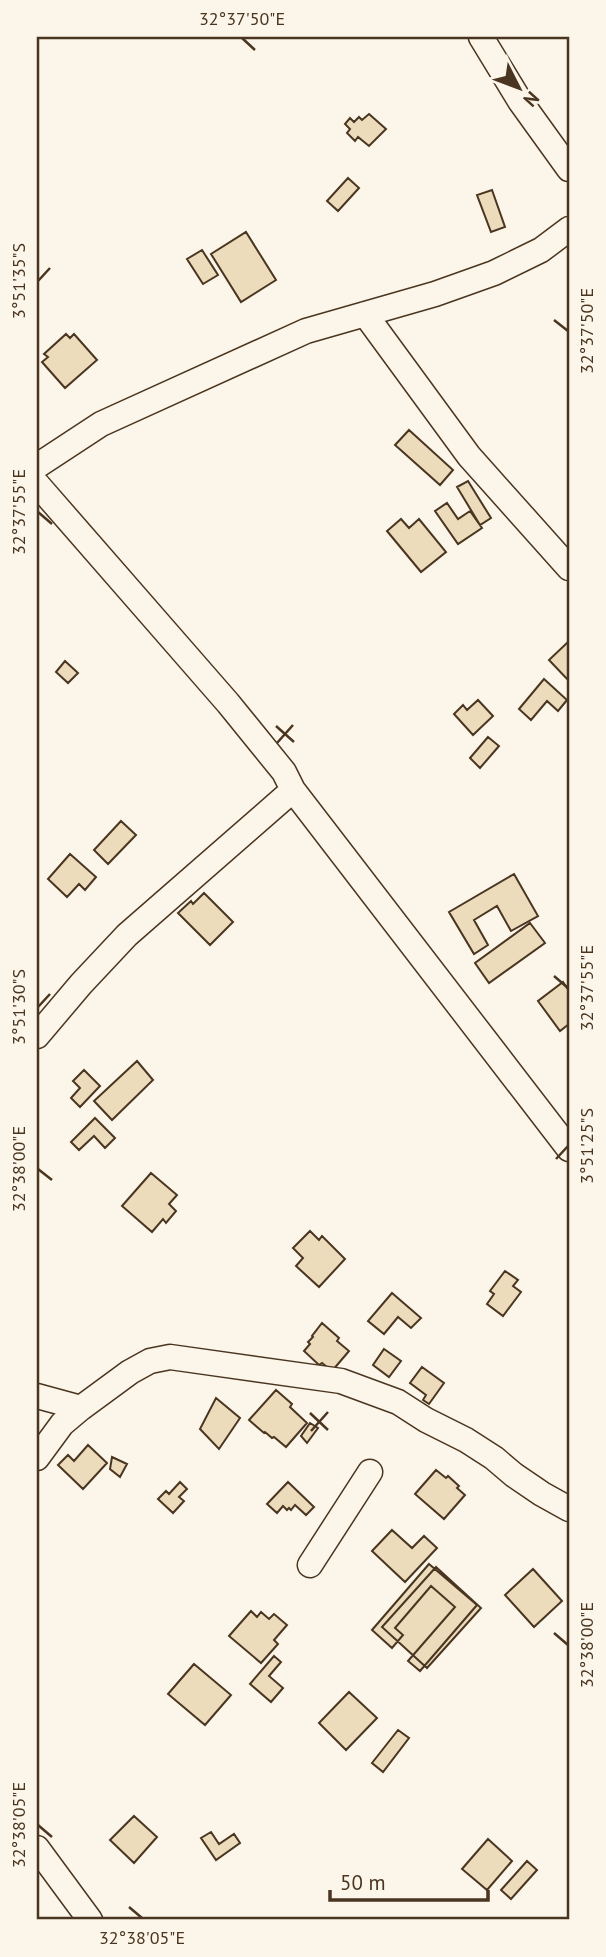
<svg xmlns="http://www.w3.org/2000/svg" width="606" height="1957" font-family="'PT Sans',sans-serif">
	<style>
		.building { fill: #ecdcbc; stroke: #4a3520; stroke-width: 2 }
		.lines { fill: none; stroke-linecap: round; stroke-linejoin: round }
		.minor-casing { stroke: #4a3520; stroke-width: 27 }
		.minor { stroke: #fbf6e9; stroke-width: 24 }
		.ticks { fill: none; stroke: #4a3520; stroke-width: 2.5 }
		.neatline { fill: none; stroke: #4a3520; stroke-width: 2.5 }
		.ticks-label { font-size: 18px; text-anchor: middle; fill: #4a3520 }
	</style>
	<rect width="100%" height="100%" fill="#fbf6e9"/>
	<path class="building" d="M 369,114 L 386,129 L 369,146 L 358,137 L 355,141 L 347,133 L 350,129 L 345,124 L 350,118 L 354,122 L 359,117 L 362,120 Z
		M 348,178 L 359,188 L 338,211 L 327,201 Z
		M 492,190 L 505,227 L 491,232 L 477,195 Z
		M 246,232 L 276,280 L 241,302 L 211,254 Z
		M 202,250 L 218,275 L 203,284 L 187,259 Z
		M 66,334 L 70,338 L 74,334 L 97,360 L 65,388 L 42,362 L 48,357 L 44,354 Z
		M 409,430 L 453,470 L 440,485 L 395,445 Z
		M 468,481 L 491,518 L 480,525 L 457,487 Z
		M 447,503 L 458,519 L 470,511 L 482,528 L 458,544 L 435,511 Z
		M 401,519 L 409,528 L 419,519 L 446,552 L 421,572 L 387,531 Z
		M 569,641 L 569,681 L 549,660 Z
		M 65,661 L 78,673 L 68,683 L 56,672 Z
		M 544,679 L 567,700 L 558,711 L 547,701 L 531,720 L 519,709 Z
		M 478,700 L 493,716 L 473,735 L 454,714 L 463,705 L 467,710 Z
		M 488,737 L 499,746 L 480,768 L 470,758 Z
		M 121,821 L 136,835 L 108,864 L 94,850 Z
		M 70,854 L 96,877 L 85,890 L 79,884 L 67,897 L 48,879 Z
		M 514,874 L 538,916 L 511,931 L 497,906 L 474,920 L 488,945 L 474,954 L 449,912 Z
		M 204,893 L 233,922 L 210,945 L 178,913 L 191,901 L 193,904 Z
		M 530,923 L 545,943 L 489,983 L 475,963 Z
		M 563,982 L 569,991 L 569,1024 L 560,1031 L 538,1001 Z
		M 137,1061 L 153,1080 L 112,1120 L 94,1101 Z
		M 84,1070 L 100,1086 L 80,1107 L 71,1098 L 80,1088 L 73,1081 Z
		M 95,1118 L 115,1138 L 105,1148 L 94,1136 L 79,1150 L 71,1142 Z
		M 151,1173 L 177,1195 L 169,1204 L 176,1211 L 166,1223 L 163,1219 L 152,1232 L 122,1206 Z
		M 310,1231 L 319,1240 L 322,1236 L 345,1259 L 319,1287 L 296,1266 L 303,1258 L 293,1248 Z
		M 505,1271 L 518,1280 L 513,1286 L 521,1292 L 503,1316 L 487,1304 L 494,1294 L 490,1291 Z
		M 392,1293 L 421,1318 L 411,1328 L 398,1317 L 384,1334 L 368,1321 Z
		M 322,1323 L 339,1338 L 337,1341 L 349,1351 L 332,1371 L 322,1363 L 319,1365 L 304,1351 L 310,1344 L 308,1342 L 313,1337 L 312,1336 Z
		M 384,1349 L 401,1361 L 389,1377 L 373,1365 Z
		M 422,1367 L 444,1383 L 429,1404 L 423,1400 L 426,1395 L 410,1383 Z
		M 276,1390 L 292,1404 L 290,1407 L 307,1423 L 286,1447 L 274,1437 L 272,1438 L 265,1432 L 264,1433 L 249,1420 Z
		M 216,1398 L 240,1418 L 219,1449 L 200,1429 Z
		M 310,1423 L 318,1428 L 307,1443 L 301,1436 Z
		M 88,1445 L 107,1463 L 83,1489 L 58,1465 L 68,1455 L 74,1461 Z
		M 112,1457 L 127,1464 L 120,1477 L 110,1469 Z
		M 436,1470 L 446,1478 L 448,1476 L 459,1486 L 457,1488 L 465,1495 L 444,1519 L 415,1494 Z
		M 180,1482 L 187,1489 L 179,1497 L 184,1501 L 173,1513 L 158,1499 L 166,1491 L 169,1494 Z
		M 288,1482 L 314,1507 L 306,1515 L 295,1505 L 291,1510 L 289,1508 L 287,1510 L 283,1506 L 277,1513 L 267,1504 Z
		M 392,1530 L 412,1548 L 424,1536 L 437,1548 L 405,1582 L 372,1551 Z
		M 429,1564 L 477,1605 L 420,1671 L 408,1661 L 455,1607 L 431,1586 L 395,1628 L 403,1635 L 392,1648 L 372,1630 Z
		M 436,1567 L 481,1608 L 427,1668 L 382,1627 Z
		M 533,1569 L 562,1601 L 534,1627 L 505,1595 Z
		M 251,1611 L 257,1617 L 261,1612 L 269,1619 L 274,1614 L 287,1625 L 274,1640 L 278,1644 L 261,1663 L 229,1636 Z
		M 274,1656 L 281,1662 L 269,1676 L 283,1688 L 271,1702 L 250,1684 Z
		M 194,1664 L 231,1695 L 205,1725 L 168,1694 Z
		M 349,1692 L 377,1718 L 346,1750 L 319,1723 Z
		M 398,1730 L 409,1738 L 383,1772 L 372,1763 Z
		M 134,1816 L 157,1837 L 134,1863 L 110,1840 Z
		M 211,1832 L 219,1844 L 234,1834 L 240,1843 L 216,1860 L 201,1838 Z
		M 488,1839 L 512,1861 L 487,1890 L 462,1869 Z
		M 527,1861 L 537,1870 L 511,1899 L 501,1890 Z"/>
	<g class="lines">
		<g class="minor-casing">
			<path id="minor" d="M 481,37 L 520,101 L 569,169
				M 365,314 L 469,456 L 569,568
				M 37,466 L 101,424 L 306,331 L 435,294 L 494,273 L 541,250 L 569,229
				M 37,484 L 228,703 L 284,772 L 293,790 L 569,1149
				M 37,1036 L 81,984 L 127,935 L 293,790
				M 37,1396 L 81,1408
				M 37,1458 L 62,1424 L 81,1408 L 130,1372 L 150,1361 L 170,1357 L 341,1381 L 398,1402 L 426,1420 L 466,1440 L 494,1458 L 514,1475 L 542,1494 L 569,1509
				M 310,1565 L 370,1472
				M 37,1848 L 90,1920"/>
		</g>
		<use href="#minor" class="minor"/>
	</g>
	<path class="ticks" d="M 242,38 L 255,50M 38,281 L 50,268M 554,320 L 568,331M 38,512 L 52,524M 276,726 L 294,742M 277,743 L 293,725M 554,976 L 568,988M 38,1007 L 50,994M 556,1159 L 568,1146M 38,1169 L 52,1180M 310,1413 L 328,1430M 311,1431 L 328,1412M 554,1633 L 568,1645M 38,1825 L 52,1837M 129,1907 L 142,1918"/>
	<rect width="606" height="1957" fill="none" stroke="#fbf6e9" stroke-width="77"/>
	<g transform="translate(519 88) rotate(132)" stroke="#fbf6e9" stroke-width="5" paint-order="stroke">
	<path d="M0-5L12 26L0 18L-12 26Z" fill="#4a3520"/>
	<text y="-10" font-size="19" font-weight="bold" text-anchor="middle" fill="#4a3520">N</text>
	</g>
	<path d="M330 1890v10h158v-10" fill="none" stroke="#4a3520" stroke-width="3.5"/>
	<text x="340" y="1890" font-size="21" fill="#4a3520" stroke="#fbf6e9" stroke-width="5" paint-order="stroke">50 m</text>
	<rect x="38" y="38" width="530" height="1880" class="neatline"/>
	<g class="ticks-label">
		<text x="242" y="25">32°37'50"E</text>
		<text transform="translate(19 281) rotate(-90)" y="6">3°51'35"S</text>
		<text transform="translate(587 331) rotate(-90)" y="6">32°37'50"E</text>
		<text transform="translate(19 512) rotate(-90)" y="6">32°37'55"E</text>
		<text transform="translate(587 988) rotate(-90)" y="6">32°37'55"E</text>
		<text transform="translate(19 1007) rotate(-90)" y="6">3°51'30"S</text>
		<text transform="translate(587 1146) rotate(-90)" y="6">3°51'25"S</text>
		<text transform="translate(19 1169) rotate(-90)" y="6">32°38'00"E</text>
		<text transform="translate(587 1645) rotate(-90)" y="6">32°38'00"E</text>
		<text transform="translate(19 1825) rotate(-90)" y="6">32°38'05"E</text>
		<text x="142" y="1944">32°38'05"E</text>
	</g>
</svg>
